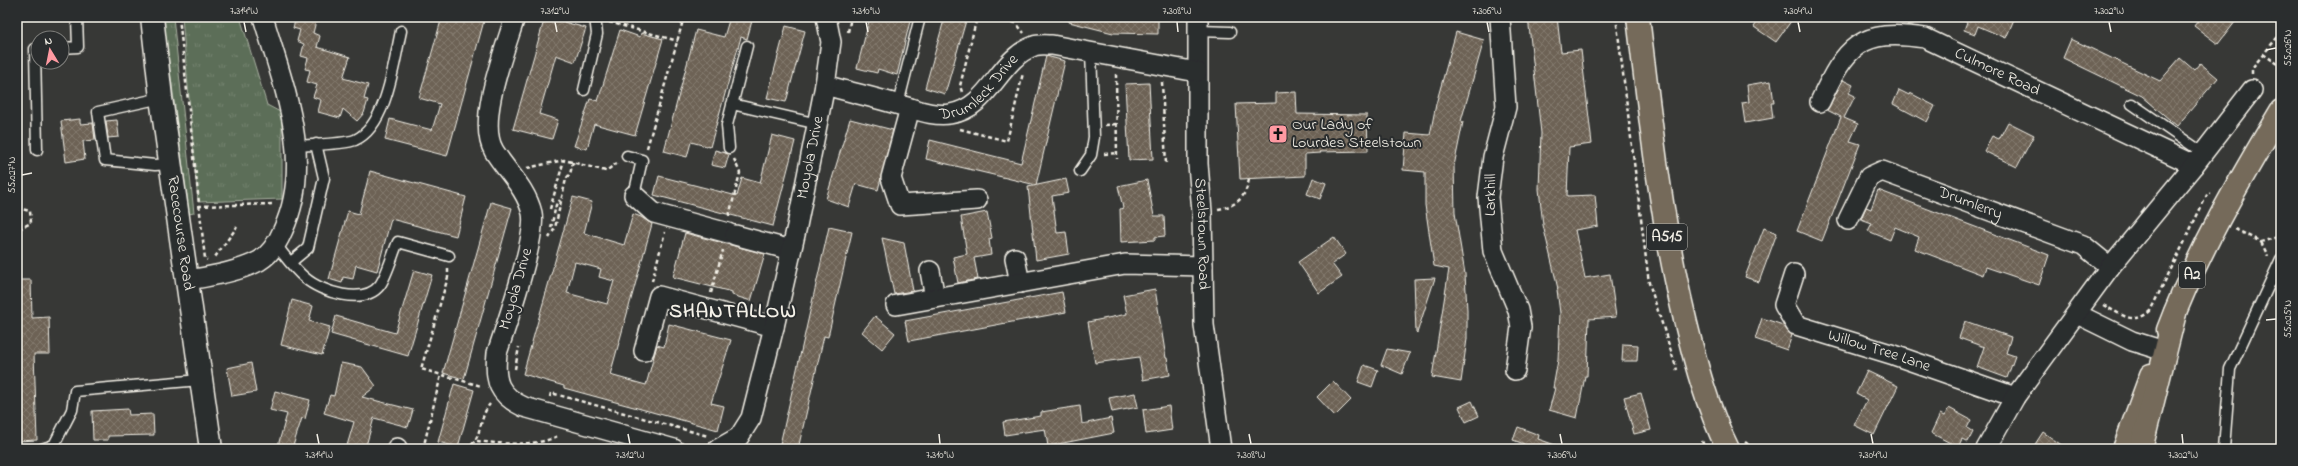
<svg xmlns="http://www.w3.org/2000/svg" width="2298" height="466" font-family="'Indie Flower',sans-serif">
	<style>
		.grass { fill: url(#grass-tufts); stroke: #a8b0a0 }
		.building { fill: url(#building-cross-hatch); stroke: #f4f1e8; fill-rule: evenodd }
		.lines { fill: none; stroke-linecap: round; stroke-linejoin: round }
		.lane-casing { stroke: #f4f1e8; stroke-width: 13 }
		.street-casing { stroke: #f4f1e8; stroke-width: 22 }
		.secondary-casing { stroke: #f4f1e8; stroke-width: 25 }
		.primary-casing { stroke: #f4f1e8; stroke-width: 25 }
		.highway-casing { stroke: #f4f1e8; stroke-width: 25 }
		.path { stroke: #f4f1e8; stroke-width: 2.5; stroke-dasharray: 4 3; stroke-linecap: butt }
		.lane { stroke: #2a2d2e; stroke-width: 10 }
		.street { stroke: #2a2d2e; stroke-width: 19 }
		.secondary { stroke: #2a2d2e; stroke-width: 22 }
		.primary { stroke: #746a5a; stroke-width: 22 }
		.highway { stroke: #746a5a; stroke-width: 22 }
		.ticks { fill: none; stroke: #f4f1e8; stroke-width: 1.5 }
		.labels { text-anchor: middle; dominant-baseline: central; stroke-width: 4; stroke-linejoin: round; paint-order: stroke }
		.shield { fill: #2a2d2e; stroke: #b7b6b0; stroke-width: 1 }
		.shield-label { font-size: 15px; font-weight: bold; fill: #f4f1e8 }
		.street-label { font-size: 16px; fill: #f4f1e8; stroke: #2a2d2e }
		.poi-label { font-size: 16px; fill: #f4f1e8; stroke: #2a2d2e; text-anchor: start }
		.district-label { font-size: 20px; font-weight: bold; letter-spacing: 1px; fill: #f4f1e8; stroke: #2a2d2e }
		.neatline { fill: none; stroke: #f4f1e8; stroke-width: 1.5 }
		.ticks-label { font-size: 10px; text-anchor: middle; fill: #f4f1e8 }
	</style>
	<defs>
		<pattern id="grass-tufts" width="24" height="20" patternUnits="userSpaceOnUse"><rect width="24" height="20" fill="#5c6e58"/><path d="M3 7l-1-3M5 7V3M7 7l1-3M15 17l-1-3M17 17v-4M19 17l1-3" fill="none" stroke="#748370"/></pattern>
		<pattern id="building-cross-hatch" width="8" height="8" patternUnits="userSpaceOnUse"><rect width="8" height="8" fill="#6d6254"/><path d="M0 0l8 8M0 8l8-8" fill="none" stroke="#82796d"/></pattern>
	</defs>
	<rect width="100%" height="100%" fill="#373836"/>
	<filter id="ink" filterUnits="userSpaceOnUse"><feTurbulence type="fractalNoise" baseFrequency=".025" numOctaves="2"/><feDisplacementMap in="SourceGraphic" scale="8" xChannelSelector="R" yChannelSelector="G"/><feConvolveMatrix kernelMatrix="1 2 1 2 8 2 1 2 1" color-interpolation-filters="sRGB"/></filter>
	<g filter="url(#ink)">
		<path class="grass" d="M 163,17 L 173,17 L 194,213 L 189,214 Z
			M 182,17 L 240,17 L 267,105 L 282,113 L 282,199 L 198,202 Z"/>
		<path class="building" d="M 296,17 L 317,17 L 313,33 L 320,36 L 317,47 L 350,57 L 343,78 L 368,85 L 364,99 L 368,100 L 364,113 L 357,121 L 343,109 L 340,118 L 318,112 L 321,100 L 313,97 L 317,85 L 307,82 L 310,70 L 305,69 L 308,58 L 301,56 L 304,44 L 297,41 L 300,30 L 293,28 Z
			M 442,17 L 485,17 L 447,156 L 385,140 L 390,119 L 432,130 L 440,104 L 419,98 Z
			M 545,17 L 566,17 L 564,22 L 586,28 L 575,62 L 556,55 L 539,114 L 558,120 L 552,139 L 513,129 Z
			M 730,17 L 753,17 L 747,39 L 741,37 L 710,147 L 691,142 L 687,157 L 664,151 L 696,30 L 724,37 Z
			M 870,17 L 911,17 L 897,75 L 878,69 L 877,73 L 857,68 Z
			M 946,17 L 967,17 L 945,94 L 925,88 L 944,20 L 946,20 Z
			M 1069,17 L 1158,17 L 1158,34 L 1113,33 L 1069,22 Z
			M 1528,17 L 1557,17 L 1561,52 L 1581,50 L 1592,144 L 1569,147 L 1567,196 L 1595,195 L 1598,226 L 1575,230 L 1585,278 L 1610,274 L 1616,317 L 1589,319 L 1587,376 L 1585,376 L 1577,418 L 1549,410 L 1555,388 L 1553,388 L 1558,360 L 1560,313 L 1557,290 L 1558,289 L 1543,225 L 1539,189 L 1541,133 Z
			M 1761,17 L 1794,17 L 1776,42 L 1754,27 Z
			M 1957,17 L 2015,17 L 2006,38 L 1978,26 L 1975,34 L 1964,30 L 1967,22 Z
			M 2201,17 L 2239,17 L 2218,44 L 2194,26 Z
			M 786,26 L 805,31 L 786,102 L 767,98 Z
			M 620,30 L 640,37 L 641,33 L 663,39 L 635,135 L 594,124 L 587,149 L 574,146 L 590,99 L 598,101 Z
			M 1456,32 L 1484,40 L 1461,121 L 1463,122 L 1454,166 L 1455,213 L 1465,274 L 1467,310 L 1467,339 L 1461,382 L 1432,377 L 1449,269 L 1434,266 L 1425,205 L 1425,172 L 1403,170 L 1406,133 L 1430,135 L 1436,104 Z
			M 2071,39 L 2160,81 L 2180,58 L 2194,70 L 2200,63 L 2218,78 L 2177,126 L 2142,96 L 2063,58 Z
			M 1046,56 L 1065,61 L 1036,185 L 926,159 L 930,140 L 1021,163 Z
			M 1843,80 L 1853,85 L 1849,93 L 1855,96 L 1844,118 L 1858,124 L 1850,141 L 1860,144 L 1822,241 L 1797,231 L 1841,117 L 1827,110 Z
			M 1771,81 L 1774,103 L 1771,103 L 1773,118 L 1745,123 L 1742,103 L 1749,102 L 1747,85 Z
			M 1149,83 L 1153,159 L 1129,160 L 1125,84 Z
			M 1899,90 L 1909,95 L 1910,93 L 1935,106 L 1927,122 L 1893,104 Z
			M 1296,92 L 1297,114 L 1367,115 L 1368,151 L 1319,152 L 1320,153 L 1305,154 L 1305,176 L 1240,179 L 1236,104 L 1276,103 L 1276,93 Z
			M 80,119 L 80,124 L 93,123 L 95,140 L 83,141 L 85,159 L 66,162 L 61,121 Z
			M 850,119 L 893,130 L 878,190 L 856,184 L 849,207 L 826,199 Z
			M 117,120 L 119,137 L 108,138 L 106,121 Z
			M 2008,122 L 2034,135 L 2017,167 L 1984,151 L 1992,136 L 1999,139 Z
			M 772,135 L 795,141 L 773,226 L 654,195 L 659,176 L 737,196 L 742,178 L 760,183 Z
			M 715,150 L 729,154 L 725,168 L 711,165 Z
			M 370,171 L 466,197 L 456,236 L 391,219 L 377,271 L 356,265 L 353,279 L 343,277 L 342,283 L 329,279 L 348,211 L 359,214 Z
			M 1313,178 L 1326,183 L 1320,199 L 1307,194 Z
			M 1066,179 L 1069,193 L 1052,196 L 1057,233 L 1066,232 L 1069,254 L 1036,260 L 1028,187 Z
			M 1147,180 L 1154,216 L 1164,216 L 1165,236 L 1155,237 L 1155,240 L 1121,242 L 1120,209 L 1123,208 L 1118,186 Z
			M 1878,190 L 2049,255 L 2039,285 L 1986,267 L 1983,275 L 1915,249 L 1919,237 L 1895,227 L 1890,240 L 1868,231 L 1872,223 L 1861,219 L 1866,207 L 1871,209 Z
			M 573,197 L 592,202 L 584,233 L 624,245 L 633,214 L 641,217 L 652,224 L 610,375 L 646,385 L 657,345 L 664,347 L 669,324 L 731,340 L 711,403 L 724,406 L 718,430 L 564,388 L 564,386 L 523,374 ZM 575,262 L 601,269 L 599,277 L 614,281 L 607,304 L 567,293 Z
			M 491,202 L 512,208 L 464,379 L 443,373 Z
			M 987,212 L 992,238 L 989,239 L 991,255 L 974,258 L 978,279 L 958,283 L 953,257 L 967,254 L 961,217 Z
			M 829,227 L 852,232 L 828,337 L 824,336 L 798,449 L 779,449 Z
			M 1764,228 L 1777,233 L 1759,282 L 1745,277 Z
			M 685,233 L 765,254 L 751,301 L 732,295 L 732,292 L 673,277 Z
			M 1334,237 L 1346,254 L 1332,264 L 1342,277 L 1319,293 L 1298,262 Z
			M 882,238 L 904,243 L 913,291 L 894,294 Z
			M 414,270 L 432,275 L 408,356 L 331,334 L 336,316 L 395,333 Z
			M 1435,278 L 1417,333 L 1416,332 L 1414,279 Z
			M 17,280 L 31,280 L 32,318 L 49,317 L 50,354 L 34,354 L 37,440 L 17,441 Z
			M 1155,289 L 1166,358 L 1167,358 L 1170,375 L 1143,380 L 1139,357 L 1095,363 L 1088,322 L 1127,314 L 1123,295 Z
			M 1062,292 L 1066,312 L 909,341 L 905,321 Z
			M 292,300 L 313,306 L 309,321 L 330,327 L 322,355 L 281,345 Z
			M 875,316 L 895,333 L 882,349 L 862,332 Z
			M 1762,318 L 1783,325 L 1792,335 L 1787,350 L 1755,339 Z
			M 1965,321 L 2011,337 L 2006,353 L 2015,356 L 2007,378 L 1977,367 L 1984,347 L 1959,338 Z
			M 1623,344 L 1638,345 L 1637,361 L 1622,361 Z
			M 1387,349 L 1410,353 L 1402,374 L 1381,365 Z
			M 251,363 L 256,392 L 232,396 L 227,368 Z
			M 341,363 L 362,367 L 376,386 L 362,397 L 413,410 L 408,427 L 374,418 L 365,449 L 346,449 L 354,422 L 324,413 L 330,395 L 334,396 Z
			M 1364,365 L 1378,370 L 1372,387 L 1358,382 Z
			M 1867,371 L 1898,386 L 1874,435 L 1854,425 L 1867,400 L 1856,394 Z
			M 1333,381 L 1351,400 L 1335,416 L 1317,397 Z
			M 454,384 L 474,390 L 458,447 L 438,442 Z
			M 275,391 L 310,400 L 305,419 L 302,418 L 292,449 L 277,449 L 287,414 L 270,410 Z
			M 1135,393 L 1138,407 L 1112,412 L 1109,398 Z
			M 1641,393 L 1651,430 L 1634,434 L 1624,397 Z
			M 1472,401 L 1479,416 L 1466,422 L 1459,407 Z
			M 1080,406 L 1082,424 L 1111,418 L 1114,433 L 1048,446 L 1045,429 L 1005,435 L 1003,422 L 1041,416 L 1041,412 Z
			M 1169,406 L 1172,430 L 1146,434 L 1143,410 Z
			M 1949,408 L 1971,420 L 1967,428 L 1973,432 L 1968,442 L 1962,439 L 1958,447 L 1931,433 L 1940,414 L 1944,416 Z
			M 128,409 L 129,415 L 153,414 L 154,435 L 108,436 L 108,440 L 93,440 L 92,411 Z
			M 1518,427 L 1539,435 L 1538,439 L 1561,447 L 1561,449 L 1522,449 L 1524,444 L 1513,440 Z
			M 2043,432 L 2067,449 L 2032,449 Z"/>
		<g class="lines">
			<g class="lane-casing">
				<path id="lane" d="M 1198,31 L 1230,32
					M 62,48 L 78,47 L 77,17
					M 584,90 L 597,34 L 595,17
					M 161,98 L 98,112 L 105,160 L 155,165 L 170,164
					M 732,104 L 818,124
					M 898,104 L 920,17
					M 2132,104 L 2203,153
					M 297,146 C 310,145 345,144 355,140 C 387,126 394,62 401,31
					M 729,148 L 727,125 L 747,46
					M 37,150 L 35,49 L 38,49
					M 627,156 L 642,160 L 634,195
					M 1080,171 L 1091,155 L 1094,137 L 1091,51
					M 276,245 C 285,256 294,269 305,278 C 321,292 364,306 380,285 C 387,275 393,253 398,242 L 449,256
					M 291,262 L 308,248 L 324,178 L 316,144
					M 42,449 L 54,445 L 72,410 L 75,391 L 200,380
					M 2224,449 L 2230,369 L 2281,259"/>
			</g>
			<g class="street-casing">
				<g id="street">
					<path d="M 515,17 C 505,50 476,121 494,151 C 507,172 526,188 532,213 C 537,237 506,326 497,353 C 494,381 498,395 524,407 L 674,449"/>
					<path id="s1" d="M 1198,17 L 1198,164 L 1202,212 L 1204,325 L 1221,449"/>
					<path d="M 1500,17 L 1506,107 L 1493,157 L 1488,197 L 1493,251 L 1518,310 L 1521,327 L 1515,370"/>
					<path id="s2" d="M 825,85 C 849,92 873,97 896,104 C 913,108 932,117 950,114 C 990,108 998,59 1034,46 C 1039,44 1047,45 1052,45 L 1197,72"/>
					<path id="s3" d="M 1820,102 C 1846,46 1860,28 1925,38 L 2194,165"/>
					<path d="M 910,108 L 891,178 L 900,205 L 977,200"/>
					<path d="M 634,195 L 654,213 L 728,233"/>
					<path id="s4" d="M 1848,220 L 1869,177 L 1882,171 L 2083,245 L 2110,267"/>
					<path d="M 735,235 L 791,250"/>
					<path d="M 1015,258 L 1020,283"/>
					<path d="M 930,271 L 935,298"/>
					<path id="s5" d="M 1794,274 L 1784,305 L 1796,325 L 1894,355 L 2015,397"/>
					<path d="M 188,280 C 211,276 238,272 259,261 C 271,254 278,242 283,230 C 315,161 283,85 263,17"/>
					<path d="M 896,305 L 1125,264 L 1203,266"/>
					<path d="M 2077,314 L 2132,341 L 2161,350"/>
					<path d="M 644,351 L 659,296 L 774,327"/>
					<path d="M 397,449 L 397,448"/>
					<path id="s6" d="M 718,449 L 739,437 L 751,418 L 774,327 L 797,226 L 825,85 L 831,42 L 826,17"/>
					<path d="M 1986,449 L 2015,397 L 2110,267 L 2194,165 L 2252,90"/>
				</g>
			</g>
			<g class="secondary-casing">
				<g id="secondary">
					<path id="s7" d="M 152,17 L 161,98 L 211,449"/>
				</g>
			</g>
			<g class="primary-casing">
				<path id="primary" d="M 2168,330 C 2197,253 2239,181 2281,111
					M 2124,449 L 2151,375"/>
			</g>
			<g class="highway-casing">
				<path id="highway" d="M 1638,17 C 1650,116 1660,214 1683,311 C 1694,358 1706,405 1728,449
					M 2141,449 L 2175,313"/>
			</g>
			<path class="path" d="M 179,17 L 205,259 L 207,260
				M 992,17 L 1016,23 L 1024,33
				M 1616,17 L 1649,283 L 1677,370
				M 609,22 L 678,41
				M 848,32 L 851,17
				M 2263,54 L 2281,66
				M 1116,74 L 1117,159
				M 2252,74 L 2252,68 L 2281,33
				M 1162,82 L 1166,165
				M 962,92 L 960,86 L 977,17
				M 1105,125 L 1117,124
				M 960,129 L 1007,141 L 1023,73
				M 647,148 L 684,17
				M 1104,154 L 1117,153
				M 527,168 L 564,160 L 606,171 L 617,163
				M 198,206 L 273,204
				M 17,208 L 30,211 L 31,223 L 17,230
				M 550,209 L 564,160
				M 1218,209 C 1237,206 1246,197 1249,179
				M 729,216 L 740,173 L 734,159
				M 551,228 L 556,205 L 560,200
				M 2235,229 L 2261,242 L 2281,236
				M 2187,236 L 2208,193 L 2211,194
				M 549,238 L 555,228 L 566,179 L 570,174 L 573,162
				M 2261,242 L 2268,256
				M 215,257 L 237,227
				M 448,269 L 448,277 L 421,369 L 481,386
				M 652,281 L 665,232
				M 711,293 L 723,250
				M 2103,305 C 2121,314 2133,326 2150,311 L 2185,241
				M 515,369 L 519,347
				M 550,397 L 551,393 L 708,436
				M 477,441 C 498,444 541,447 559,435
				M 1702,441 L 1705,449
				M 1745,442 L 1754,449
				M 423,449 L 441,375
				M 466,449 C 483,440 478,418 490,404"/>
			<use href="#lane" class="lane"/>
			<use href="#street" class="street"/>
			<use href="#secondary" class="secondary"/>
			<use href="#primary" class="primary"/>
			<use href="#highway" class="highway"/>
		</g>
	</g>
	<path class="ticks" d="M 244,22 L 246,32M 555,22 L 557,32M 866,22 L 868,32M 1177,22 L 1178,32M 1487,22 L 1489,32M 1798,22 L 1800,32M 2109,22 L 2111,32M 2266,50 L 2276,48M 22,175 L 32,173M 2266,320 L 2276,319M 317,434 L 319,444M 628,434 L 630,444M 939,434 L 940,444M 1249,434 L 1251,444M 1560,434 L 1562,444M 1871,434 L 1873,444M 2182,434 L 2183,444"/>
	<defs>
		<g id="church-square" transform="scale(1)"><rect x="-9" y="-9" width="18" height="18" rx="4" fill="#ff9aa2" stroke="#2a2d2e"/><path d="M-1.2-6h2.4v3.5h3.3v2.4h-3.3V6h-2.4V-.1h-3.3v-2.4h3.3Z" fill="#111"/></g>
	</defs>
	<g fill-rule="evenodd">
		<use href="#church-square" x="1278" y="134"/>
	</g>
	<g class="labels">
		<g class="shield">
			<rect x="1647" y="224" width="40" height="26" rx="3"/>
			<rect x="2179" y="262" width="26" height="26" rx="3"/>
		</g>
		<g class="shield-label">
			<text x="1667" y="237">A515</text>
			<text x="2192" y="275">A2</text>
		</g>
		<g class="street-label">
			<text stroke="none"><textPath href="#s3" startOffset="218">Culmore Road</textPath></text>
			<text stroke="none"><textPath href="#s2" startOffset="168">Drumleck Drive</textPath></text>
			<text stroke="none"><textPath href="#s6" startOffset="314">Moyola Drive</textPath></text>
			<text transform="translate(1491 195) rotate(-89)">Larkhill</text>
			<text stroke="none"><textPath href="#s4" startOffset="156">Drumlerry</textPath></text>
			<text stroke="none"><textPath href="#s7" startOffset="218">Racecourse Road</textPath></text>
			<text stroke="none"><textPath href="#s1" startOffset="217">Steelstown Road</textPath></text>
			<text transform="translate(516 289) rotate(-74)">Moyola Drive</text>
			<text stroke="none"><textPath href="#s5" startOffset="143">Willow Tree Lane</textPath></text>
		</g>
		<g class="poi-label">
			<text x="1292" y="125">Our Lady of<tspan x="1292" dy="18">Lourdes Steelstown</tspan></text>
		</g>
		<g class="district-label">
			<text x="733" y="312">SHANTALLOW</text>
		</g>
	</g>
	<rect width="2298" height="466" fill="none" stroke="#2a2d2e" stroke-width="44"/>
	<g transform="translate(50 50) rotate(350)"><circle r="19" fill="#2a2d2e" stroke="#7b7b78"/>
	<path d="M0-3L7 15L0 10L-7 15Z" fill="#ff9aa2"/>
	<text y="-6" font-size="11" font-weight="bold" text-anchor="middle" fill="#f4f1e8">N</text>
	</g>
	<rect x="22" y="22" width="2254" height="422" class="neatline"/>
	<g class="ticks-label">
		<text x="244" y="14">7.314°W</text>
		<text x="555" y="14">7.312°W</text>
		<text x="866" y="14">7.310°W</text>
		<text x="1177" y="14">7.308°W</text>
		<text x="1487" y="14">7.306°W</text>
		<text x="1798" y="14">7.304°W</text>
		<text x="2109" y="14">7.302°W</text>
		<text transform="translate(2287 48) rotate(-90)" y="4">55.026°N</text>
		<text transform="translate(11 175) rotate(-90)" y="4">55.027°N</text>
		<text transform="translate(2287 319) rotate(-90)" y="4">55.025°N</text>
		<text x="319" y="458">7.314°W</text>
		<text x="630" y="458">7.312°W</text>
		<text x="940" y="458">7.310°W</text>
		<text x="1251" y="458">7.308°W</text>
		<text x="1562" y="458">7.306°W</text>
		<text x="1873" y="458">7.304°W</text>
		<text x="2183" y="458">7.302°W</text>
	</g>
</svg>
